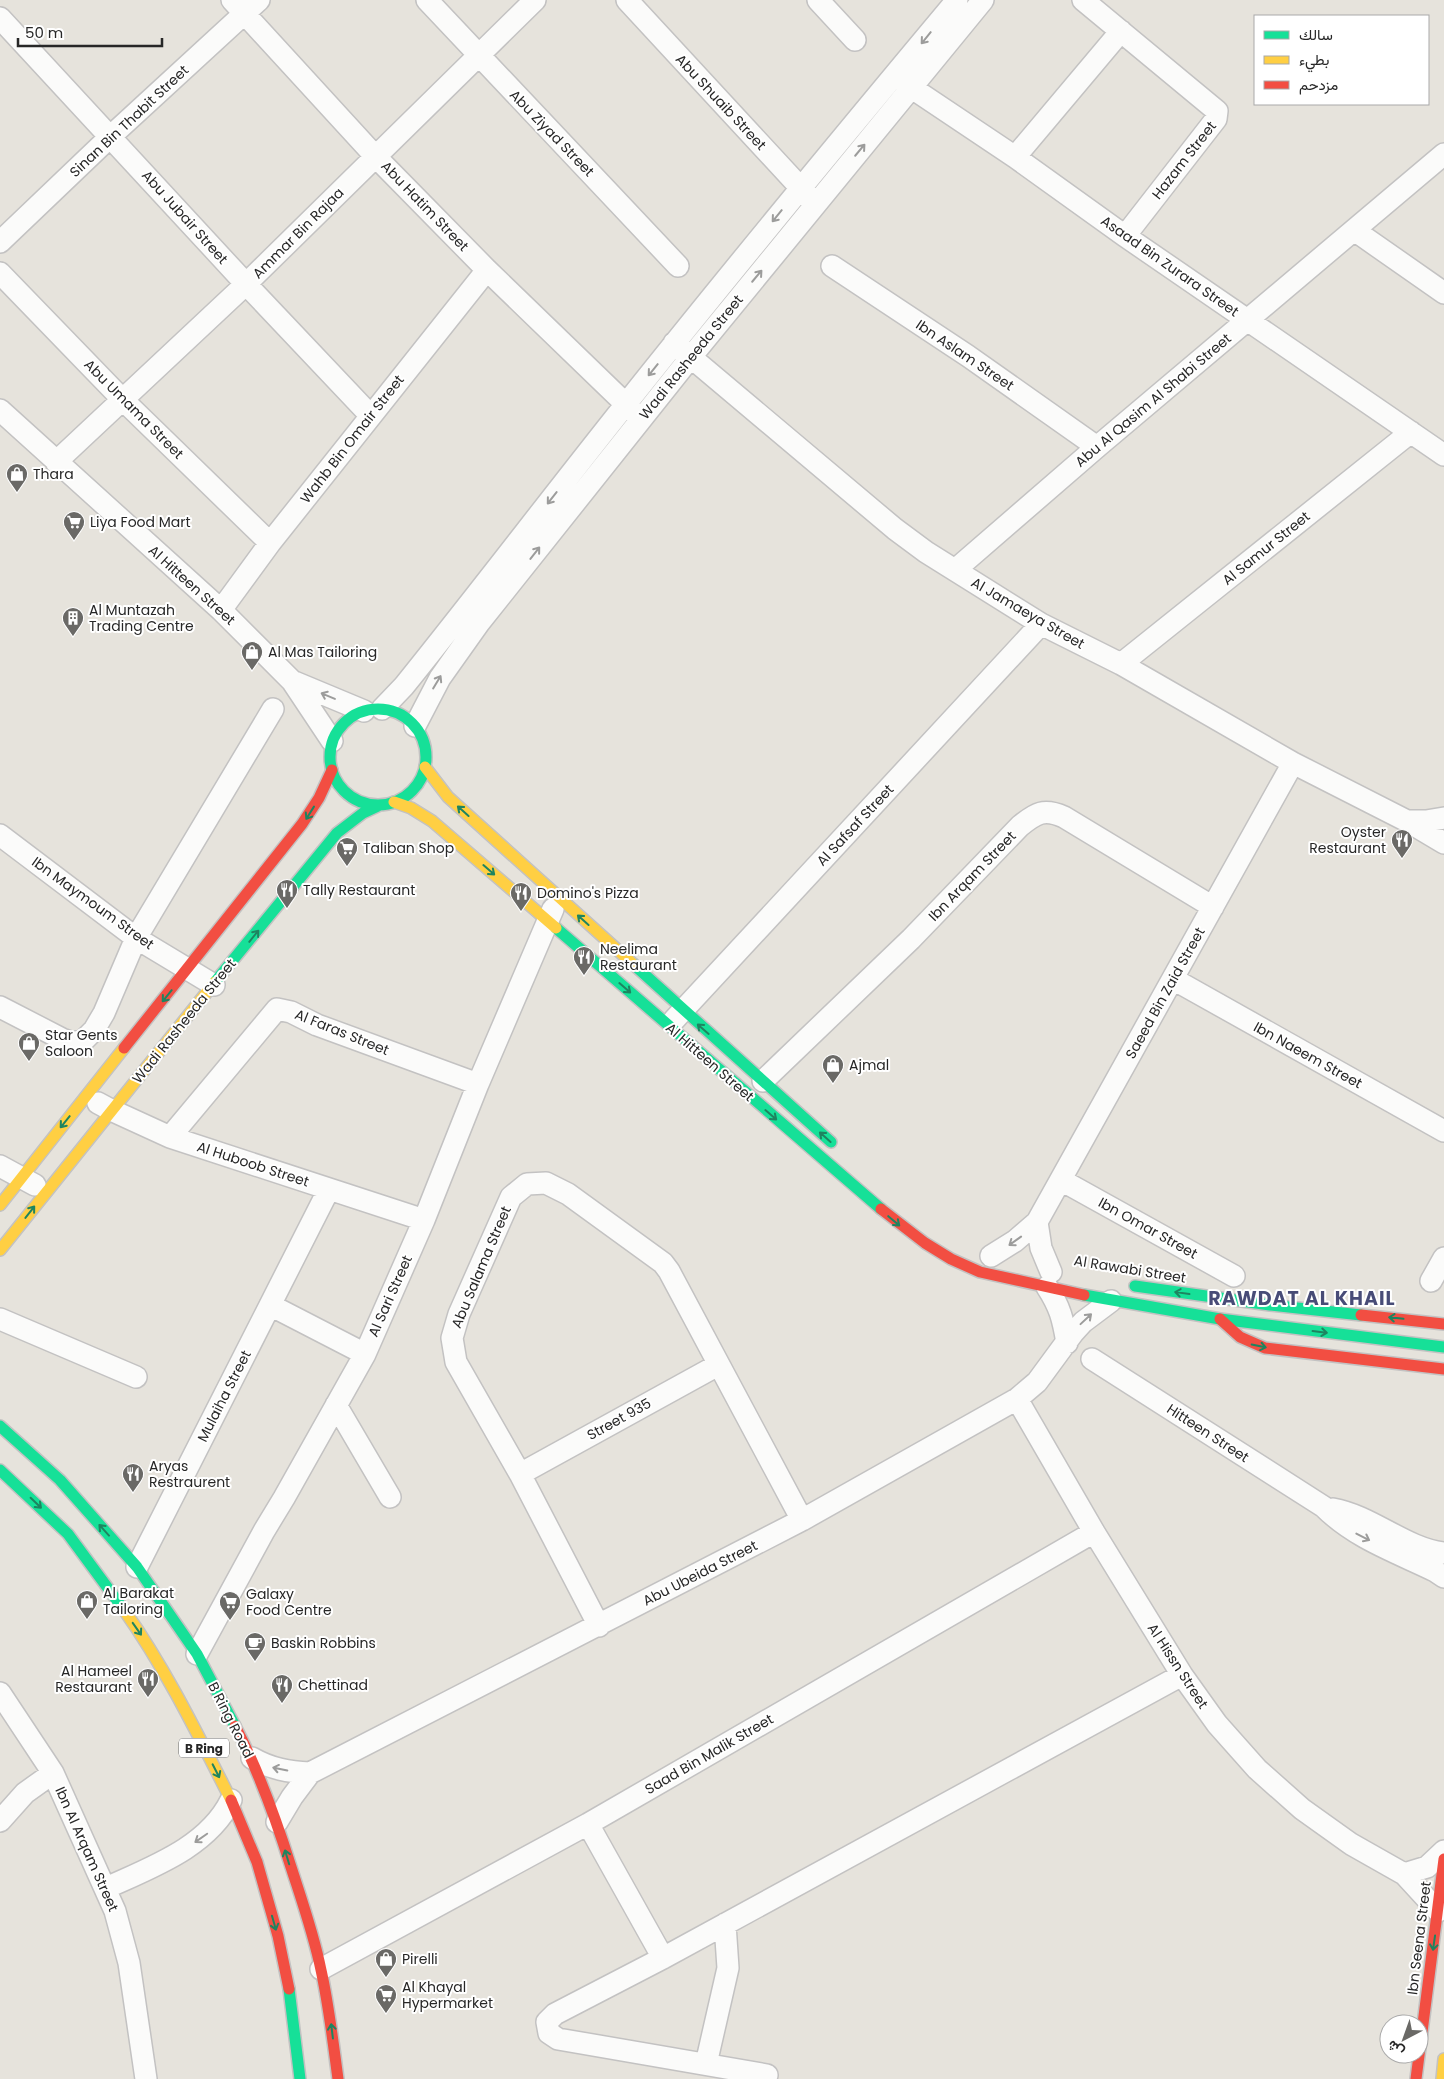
<svg xmlns="http://www.w3.org/2000/svg" width="1444" height="2079" font-family="Poppins,Vazirmatn,sans-serif">
	<style>
		.lines { fill: none; stroke-linecap: round; stroke-linejoin: round }
		.street-casing { stroke: #c3c2c2; stroke-width: 24 }
		.fast-casing { stroke: #c3c2c2; stroke-width: 14 }
		.slow-casing { stroke: #c3c2c2; stroke-width: 14 }
		.jam-casing { stroke: #c3c2c2; stroke-width: 14 }
		.street { stroke: #fbfbfa; stroke-width: 21 }
		.fast { stroke: #16e098; stroke-width: 11 }
		.slow { stroke: #ffcf43; stroke-width: 11 }
		.jam { stroke: #f24e42; stroke-width: 11 }
		.oneway { stroke: #9c9c9b }
		.oneway2 { stroke: #1e8460 }
		.labels { text-anchor: middle; dominant-baseline: central; stroke-width: 4; stroke-linejoin: round; paint-order: stroke }
		.shield { fill: #fff; stroke: #686868; stroke-width: 1 }
		.shield-label { font-size: 12px; font-weight: bold; fill: #272727 }
		.street-label { font-size: 14px; fill: #272727; stroke: #fff }
		.poi-label { font-size: 14px; fill: #272727; stroke: #fff; text-anchor: start }
		.district-label { font-size: 19px; font-weight: bold; letter-spacing: 1px; fill: #484c77; stroke: #fff }
	</style>
	<rect width="100%" height="100%" fill="#e6e3dc"/>
	<g class="lines">
		<g class="street-casing">
			<path id="street" d="M 232,0 L 375,156 L 487,270 L 635,413
				M 427,0 L 678,266
				M 627,0 L 810,198
				M 818,0 L 855,40
				M 1083,0 L 1217,111 L 1216,119 L 1125,236
				M 0,18 L 246,284 L 370,415
				M 902,79 L 912,88 L 1015,157 L 1125,236 L 1444,455
				M 1015,157 L 1121,31
				M 1354,230 L 1444,293
				M 0,242 L 111,136 L 259,0
				M 832,266 L 968,356 L 1097,447
				M 0,273 L 122,399 L 270,543
				M 674,343 L 895,529 L 926,552 L 1041,624 L 1121,664 L 1293,763 L 1407,821 L 1444,843
				M 0,410 L 221,610 L 292,681 L 332,741
				M 56,462 L 246,284 L 535,0
				M 955,570 L 1097,447 L 1444,154
				M 221,610 L 270,543 L 487,270
				M 1121,664 L 1411,432
				M 292,681 L 364,711
				M 382,709 L 404,686 C 479,593 551,498 626,404 C 734,268 845,134 957,0
				M 415,726 L 440,678 L 479,623 L 690,358 L 983,0
				M 1407,821 L 1426,821 L 1444,818
				M 0,835 L 136,938 L 214,985
				M 1173,979 L 1444,1131
				M 0,1007 L 62,1039 L 73,1043 L 84,1040 L 94,1030 L 104,1013 L 136,938 L 273,709
				M 674,1020 L 1041,624
				M 763,1081 L 911,939 L 1020,826 C 1036,813 1044,808 1064,817 L 1213,907
				M 98,1103 L 111,1110 L 170,1137 L 424,1220
				M 170,1137 L 277,1009 L 291,1012 L 317,1025 L 478,1084
				M 0,1166 L 35,1185
				M 1061,1180 L 1234,1276
				M 1037,1222 L 1041,1248 L 1051,1272
				M 991,1256 L 1015,1241 L 1037,1222 L 1293,763
				M 1431,1281 L 1444,1258
				M 1047,1287 C 1060,1307 1063,1319 1067,1343
				M 270,1305 L 365,1354
				M 0,1319 L 136,1377
				M 1092,1359 L 1324,1507 C 1355,1538 1396,1552 1435,1571 L 1444,1577
				M 1017,1399 L 1094,1532 L 1182,1675 L 1217,1724 L 1257,1769 L 1302,1809 L 1351,1844 L 1404,1874 L 1438,1911
				M 336,1405 L 390,1497
				M 520,1474 L 718,1365
				M 1333,1509 C 1372,1516 1406,1549 1444,1553
				M 137,1567 L 329,1189
				M 599,1626 L 520,1474 L 456,1362 L 452,1338 L 459,1314 L 511,1197 L 527,1184 L 546,1183 L 568,1194 L 663,1263 L 669,1271 L 802,1520
				M 197,1654 L 264,1531 L 284,1498 L 365,1354 L 424,1220 L 478,1084 L 553,909
				M 0,1693 L 53,1773 L 115,1911 L 129,1963 L 146,2079
				M 252,1758 C 271,1769 289,1772 310,1773
				M 0,1821 L 25,1793 L 53,1773
				M 277,1822 L 292,1797 L 310,1773 L 802,1520 L 1017,1399 L 1037,1382 L 1073,1333 L 1083,1322 L 1111,1301
				M 588,1824 L 663,1958
				M 1404,1874 L 1427,1867 L 1444,1851
				M 106,1888 C 152,1867 208,1847 231,1800
				M 321,1969 L 588,1824 L 1094,1532
				M 706,2064 L 728,1968 L 725,1924
				M 767,2075 L 558,2039 L 549,2033 L 547,2022 L 555,2014 L 663,1958 L 1182,1675"/>
		</g>
		<g class="fast-casing">
			<path id="fast" d="M330 757a48 48 0 1 1 96 0a48 48 0 1 1-96 0Z
				M 556,928 L 881,1209
				M 633,964 L 831,1142
				M 215,982 L 337,833 L 363,813 L 380,805
				M 1135,1286 L 1270,1305 L 1361,1315
				M 1084,1295 L 1220,1319 L 1444,1347
				M 0,1426 L 60,1480 L 137,1567 L 197,1654 L 235,1726
				M 0,1470 L 68,1534 L 124,1610
				M 289,1989 L 300,2079"/>
		</g>
		<g class="slow-casing">
			<path id="slow" d="M 425,767 L 448,797 L 633,964
				M 394,802 L 411,808 L 432,821 L 556,928
				M 0,1205 L 124,1048
				M 0,1250 L 215,982
				M 124,1610 C 166,1669 198,1735 231,1800
				M 1442,2079 L 1444,2059"/>
		</g>
		<g class="jam-casing">
			<path id="jam" d="M 124,1048 L 302,824 L 319,798 L 332,770
				M 881,1209 L 925,1243 L 951,1259 L 980,1272 L 1084,1295
				M 1361,1315 L 1444,1324
				M 1220,1319 L 1240,1337 L 1265,1348 L 1444,1369
				M 235,1726 C 259,1771 276,1819 291,1867 C 302,1901 314,1935 321,1970 C 329,2006 333,2042 338,2079
				M 231,1800 L 257,1862 L 278,1936 L 289,1989
				M 1416,2079 L 1444,1859"/>
		</g>
		<use href="#street" class="street"/>
		<use href="#fast" class="fast"/>
		<use href="#slow" class="slow"/>
		<use href="#jam" class="jam"/>
	</g>
	<defs><path id="oneway-shaft" d="M-6 0H5M1.5-3L5.5 0L1.5 3" fill="none" stroke-width="1.6" stroke-linecap="round" stroke-linejoin="round" transform="scale(1.25)"/></defs>
	<g class="oneway">
		<use href="#oneway-shaft" transform="translate(926 38) rotate(129)"/>
		<use href="#oneway-shaft" transform="translate(860 150) rotate(-50)"/>
		<use href="#oneway-shaft" transform="translate(777 216) rotate(129)"/>
		<use href="#oneway-shaft" transform="translate(757 276) rotate(-50)"/>
		<use href="#oneway-shaft" transform="translate(653 370) rotate(129)"/>
		<use href="#oneway-shaft" transform="translate(552 498) rotate(128)"/>
		<use href="#oneway-shaft" transform="translate(535 553) rotate(-52)"/>
		<use href="#oneway-shaft" transform="translate(437 682) rotate(-59)"/>
		<use href="#oneway-shaft" transform="translate(328 696) rotate(-157)"/>
		<use href="#oneway-shaft" transform="translate(1015 1241) rotate(144)"/>
		<use href="#oneway-shaft" transform="translate(1086 1319) rotate(-43)"/>
		<use href="#oneway-shaft" transform="translate(1363 1537) rotate(27)"/>
		<use href="#oneway-shaft" transform="translate(280 1769) rotate(-168)"/>
		<use href="#oneway-shaft" transform="translate(201 1838) rotate(145)"/>
	</g>
	<g class="oneway2">
		<use href="#oneway-shaft" transform="translate(463 811) rotate(-138)"/>
		<use href="#oneway-shaft" transform="translate(310 813) rotate(122)"/>
		<use href="#oneway-shaft" transform="translate(489 870) rotate(41)"/>
		<use href="#oneway-shaft" transform="translate(583 920) rotate(-138)"/>
		<use href="#oneway-shaft" transform="translate(254 936) rotate(-51)"/>
		<use href="#oneway-shaft" transform="translate(625 988) rotate(41)"/>
		<use href="#oneway-shaft" transform="translate(167 996) rotate(129)"/>
		<use href="#oneway-shaft" transform="translate(703 1029) rotate(-139)"/>
		<use href="#oneway-shaft" transform="translate(771 1115) rotate(41)"/>
		<use href="#oneway-shaft" transform="translate(65 1122) rotate(129)"/>
		<use href="#oneway-shaft" transform="translate(825 1137) rotate(-138)"/>
		<use href="#oneway-shaft" transform="translate(30 1212) rotate(-52)"/>
		<use href="#oneway-shaft" transform="translate(894 1221) rotate(40)"/>
		<use href="#oneway-shaft" transform="translate(1182 1293) rotate(-172)"/>
		<use href="#oneway-shaft" transform="translate(1396 1318) rotate(-174)"/>
		<use href="#oneway-shaft" transform="translate(1320 1332) rotate(7)"/>
		<use href="#oneway-shaft" transform="translate(1259 1346) rotate(12)"/>
		<use href="#oneway-shaft" transform="translate(36 1503) rotate(44)"/>
		<use href="#oneway-shaft" transform="translate(104 1530) rotate(-132)"/>
		<use href="#oneway-shaft" transform="translate(137 1629) rotate(55)"/>
		<use href="#oneway-shaft" transform="translate(216 1771) rotate(63)"/>
		<use href="#oneway-shaft" transform="translate(287 1857) rotate(-107)"/>
		<use href="#oneway-shaft" transform="translate(274 1923) rotate(74)"/>
		<use href="#oneway-shaft" transform="translate(1434 1943) rotate(98)"/>
		<use href="#oneway-shaft" transform="translate(332 2031) rotate(-97)"/>
	</g>
	<defs>
		<g id="shop-pin" transform="scale(1.125)"><path d="M0 17L-7.5 6A9.5 9.5 0 1 1 7.5 6Z" fill="#6a6966" stroke="#fff"/><path d="M-5-2.5h2.3a2.7 3.5 0 0 1 5.4 0H5L5.5 6h-11ZM-1.5-2.5h3a1.5 2.3 0 0 0-3 0Z" fill="#fff"/></g>
		<g id="supermarket-pin" transform="scale(1.125)"><path d="M0 17L-7.5 6A9.5 9.5 0 1 1 7.5 6Z" fill="#6a6966" stroke="#fff"/><path d="M-6-5.5h2.5l.6 2H6L4.5 2H-2.5L-4.4-4H-6ZM-1.5 3.2a1.3 1.3 0 1 0 .1 0ZM3 3.2a1.3 1.3 0 1 0 .1 0Z" fill="#fff"/></g>
		<g id="building-pin" transform="scale(1.125)"><path d="M0 17L-7.5 6A9.5 9.5 0 1 1 7.5 6Z" fill="#6a6966" stroke="#fff"/><path d="M-4-6H4V6H1V3H-1V6H-4ZM-2.5-4.3h1.7v1.8h-1.7ZM.8-4.3h1.7v1.8H.8ZM-2.5-1h1.7V.8h-1.7ZM.8-1h1.7V.8H.8Z" fill="#fff"/></g>
		<g id="restaurant-pin" transform="scale(1.125)"><path d="M0 17L-7.5 6A9.5 9.5 0 1 1 7.5 6Z" fill="#6a6966" stroke="#fff"/><path d="M-5-6h1v4h1v-4h1v4h1v-4h1v5L-1.5 .5V6h-2V.5L-5-1ZM5-6V6H3V1.5H1.5Q1.5-4 5-6Z" fill="#fff"/></g>
		<g id="cafe-pin" transform="scale(1.125)"><path d="M0 17L-7.5 6A9.5 9.5 0 1 1 7.5 6Z" fill="#6a6966" stroke="#fff"/><path d="M-5.5-4.5H6V0H3Q3 3.5 0 3.5H-2.5Q-5.5 3.5-5.5 0ZM3-3.2v2h1.7v-2ZM-6 4.5H4V6H-6Z" fill="#fff"/></g>
	</defs>
	<g fill-rule="evenodd">
		<use href="#shop-pin" x="17" y="474"/>
		<use href="#supermarket-pin" x="74" y="522"/>
		<use href="#building-pin" x="73" y="618"/>
		<use href="#shop-pin" x="252" y="652"/>
		<use href="#restaurant-pin" x="1402" y="840"/>
		<use href="#supermarket-pin" x="347" y="848"/>
		<use href="#restaurant-pin" x="287" y="890"/>
		<use href="#restaurant-pin" x="521" y="893"/>
		<use href="#restaurant-pin" x="584" y="957"/>
		<use href="#shop-pin" x="29" y="1043"/>
		<use href="#shop-pin" x="833" y="1065"/>
		<use href="#restaurant-pin" x="133" y="1474"/>
		<use href="#shop-pin" x="87" y="1601"/>
		<use href="#supermarket-pin" x="230" y="1602"/>
		<use href="#cafe-pin" x="255" y="1643"/>
		<use href="#restaurant-pin" x="148" y="1679"/>
		<use href="#restaurant-pin" x="282" y="1685"/>
		<use href="#shop-pin" x="386" y="1959"/>
		<use href="#supermarket-pin" x="386" y="1995"/>
	</g>
	<g class="labels">
		<rect class="shield" x="179" y="1738.5" width="50" height="19" rx="4"/>
		<g class="shield-label">
			<text x="204" y="1748">B Ring</text>
		</g>
		<g class="street-label">
			<text transform="translate(721 102) rotate(47)">Abu Shuaib Street</text>
			<text transform="translate(129 121) rotate(-43)">Sinan Bin Thabit Street</text>
			<text transform="translate(552 133) rotate(46)">Abu Ziyad Street</text>
			<text transform="translate(1184 160) rotate(-52)">Hazam Street</text>
			<text transform="translate(425 206) rotate(46)">Abu Hatim Street</text>
			<text transform="translate(185 217) rotate(48)">Abu Jubair Street</text>
			<text transform="translate(298 233) rotate(-45)">Ammar Bin Rajaa</text>
			<text transform="translate(1170 266) rotate(35)">Asaad Bin Zurara Street</text>
			<text transform="translate(965 355) rotate(34)">Ibn Aslam Street</text>
			<text transform="translate(691 357) rotate(-51)">Wadi Rasheeda Street</text>
			<text transform="translate(1153 400) rotate(-40)">Abu Al Qasim Al Shabi Street</text>
			<text transform="translate(134 409) rotate(45)">Abu Umama Street</text>
			<text transform="translate(352 439) rotate(-52)">Wahb Bin Omair Street</text>
			<text transform="translate(1266 548) rotate(-39)">Al Samur Street</text>
			<text transform="translate(192 585) rotate(42)">Al Hitteen Street</text>
			<text transform="translate(1028 613) rotate(30)">Al Jamaeya Street</text>
			<text transform="translate(855 825) rotate(-47)">Al Safsaf Street</text>
			<text transform="translate(972 876) rotate(-46)">Ibn Arqam Street</text>
			<text transform="translate(93 903) rotate(36)">Ibn Maymoum Street</text>
			<text transform="translate(1165 993) rotate(-61)">Saeed Bin Zaid Street</text>
			<text transform="translate(184 1021) rotate(-51)">Wadi Rasheeda Street</text>
			<text transform="translate(342 1032) rotate(22)">Al Faras Street</text>
			<text transform="translate(1308 1055) rotate(29)">Ibn Naeem Street</text>
			<text transform="translate(710 1062) rotate(41)">Al Hitteen Street</text>
			<text transform="translate(253 1164) rotate(18)">Al Huboob Street</text>
			<text transform="translate(1148 1228) rotate(29)">Ibn Omar Street</text>
			<text transform="translate(481 1267) rotate(-67)">Abu Salama Street</text>
			<text transform="translate(1130 1269) rotate(9)">Al Rawabi Street</text>
			<text transform="translate(390 1296) rotate(-66)">Al Sari Street</text>
			<text transform="translate(224 1396) rotate(-63)">Mulaiha Street</text>
			<text transform="translate(619 1419) rotate(-29)">Street 935</text>
			<text transform="translate(1208 1433) rotate(33)">Hitteen Street</text>
			<text transform="translate(700 1573) rotate(-27)">Abu Ubeida Street</text>
			<text transform="translate(1178 1666) rotate(57)">Al Hissn Street</text>
			<text transform="translate(231 1720) rotate(63)">B Ring Road</text>
			<text transform="translate(709 1754) rotate(-30)">Saad Bin Malik Street</text>
			<text transform="translate(87 1849) rotate(66)">Ibn Al Arqam Street</text>
			<text transform="translate(1419 1938) rotate(-83)">Ibn Seena Street</text>
		</g>
		<g class="poi-label">
			<text x="33" y="474">Thara</text>
			<text x="90" y="522">Liya Food Mart</text>
			<text x="89" y="610">Al Muntazah<tspan x="89" dy="16">Trading Centre</tspan></text>
			<text x="268" y="652">Al Mas Tailoring</text>
			<text x="1386" y="832" text-anchor="end">Oyster<tspan x="1386" dy="16">Restaurant</tspan></text>
			<text x="363" y="848">Taliban Shop</text>
			<text x="303" y="890">Tally Restaurant</text>
			<text x="537" y="893">Domino's Pizza</text>
			<text x="600" y="949">Neelima<tspan x="600" dy="16">Restaurant</tspan></text>
			<text x="45" y="1035">Star Gents<tspan x="45" dy="16">Saloon</tspan></text>
			<text x="849" y="1065">Ajmal</text>
			<text x="149" y="1466">Aryas<tspan x="149" dy="16">Restraurent</tspan></text>
			<text x="103" y="1593">Al Barakat<tspan x="103" dy="16">Tailoring</tspan></text>
			<text x="246" y="1594">Galaxy<tspan x="246" dy="16">Food Centre</tspan></text>
			<text x="271" y="1643">Baskin Robbins</text>
			<text x="132" y="1671" text-anchor="end">Al Hameel<tspan x="132" dy="16">Restaurant</tspan></text>
			<text x="298" y="1685">Chettinad</text>
			<text x="402" y="1959">Pirelli</text>
			<text x="402" y="1987">Al Khayal<tspan x="402" dy="16">Hypermarket</tspan></text>
		</g>
		<g class="district-label">
			<text x="1302" y="1298">RAWDAT AL KHAIL</text>
		</g>
	</g>
	<rect x="1254" y="15" width="175" height="90" fill="#ffffff" stroke="#a9a9a9"/>
	<rect x="1264" y="31" width="25" height="8" fill="#16e098" stroke="#a9a9a9"/>
	<text x="1299" y="40" font-size="15" fill="#272727">سالك</text>
	<rect x="1264" y="56" width="25" height="8" fill="#ffcf43" stroke="#a9a9a9"/>
	<text x="1299" y="65" font-size="15" fill="#272727">بطيء</text>
	<rect x="1264" y="81" width="25" height="8" fill="#f24e42" stroke="#a9a9a9"/>
	<text x="1299" y="90" font-size="15" fill="#272727">مزدحم</text>
	<g transform="translate(1404 2039) rotate(221)"><circle r="24" fill="#ffffff" stroke="#a9a9a9"/>
	<path d="M0-4L9 19L0 12L-9 19Z" fill="#6a6966"/>
	<text y="-8" font-size="14" font-weight="bold" text-anchor="middle" fill="#272727">ش</text>
	</g>
	<path d="M18 38v8h144v-8" fill="none" stroke="#272727" stroke-width="2.5"/>
	<text x="25" y="38" font-size="15" fill="#272727" stroke="#ffffff" stroke-width="4" paint-order="stroke">50 m</text>
</svg>
